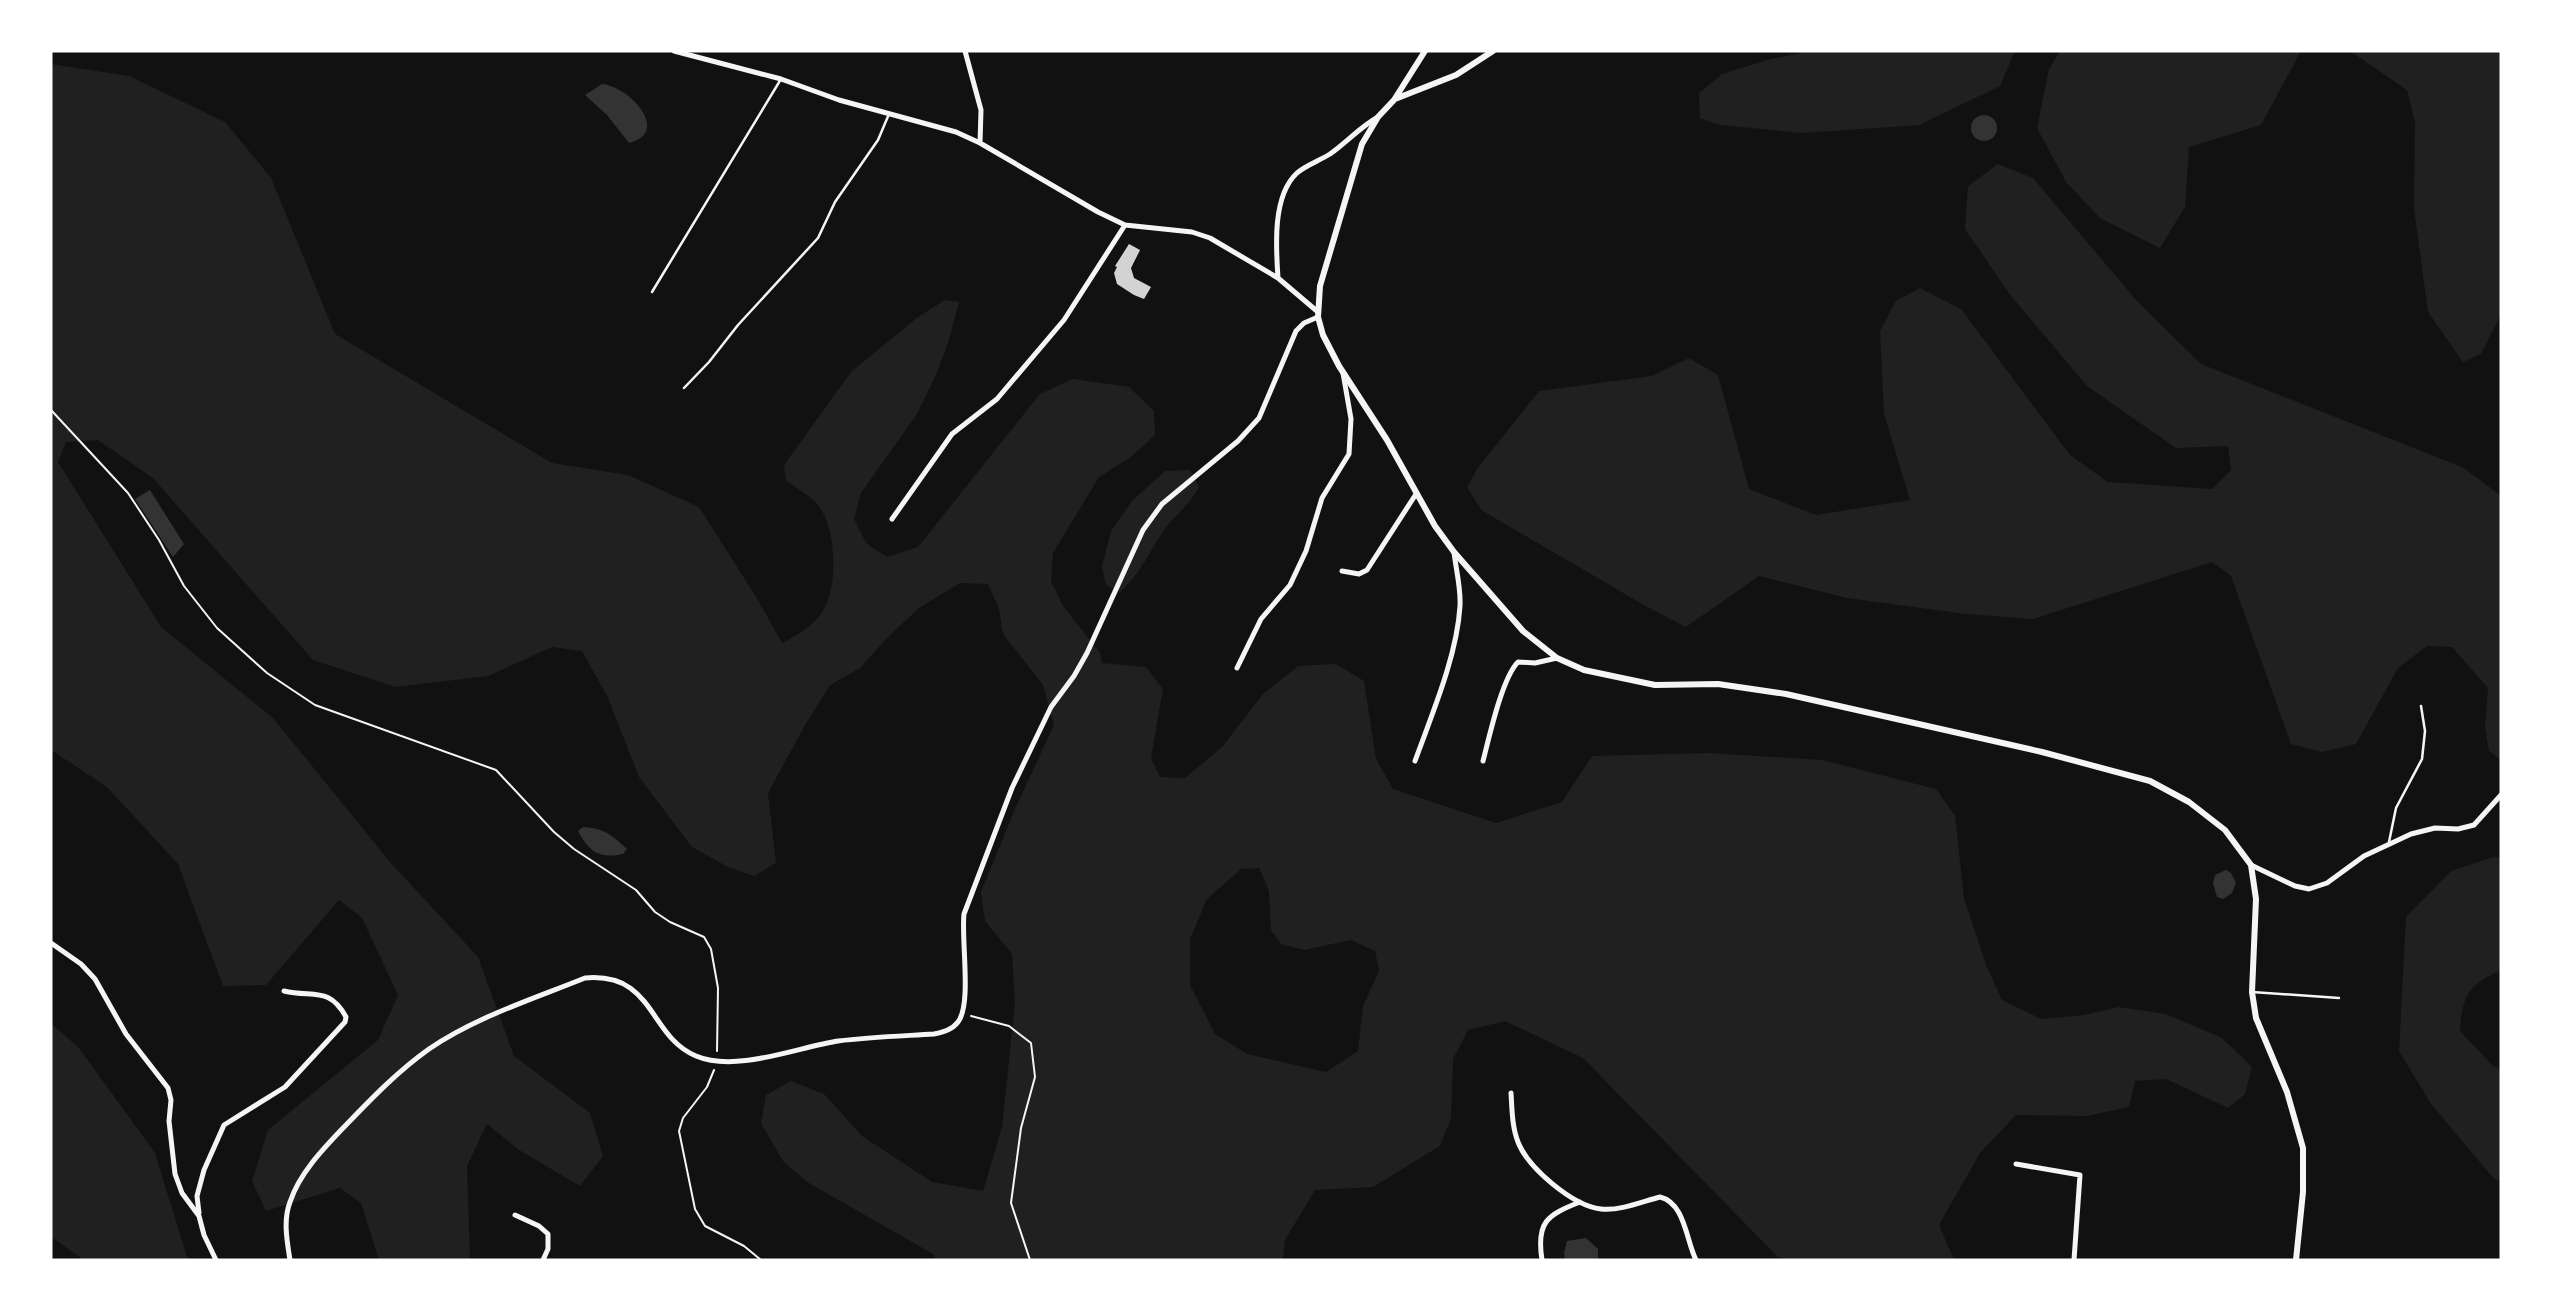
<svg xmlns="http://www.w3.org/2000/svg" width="2552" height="1311" font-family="Spectral,serif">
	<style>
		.green { fill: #202020; fill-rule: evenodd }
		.water { fill: #333 }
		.building { fill: #d3d3d3 }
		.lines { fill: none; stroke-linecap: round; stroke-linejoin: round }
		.path { stroke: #f5f5f5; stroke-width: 2 }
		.service { stroke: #f5f5f5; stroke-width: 2.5 }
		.minor { stroke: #f5f5f5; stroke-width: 5 }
		.tertiary { stroke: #f5f5f5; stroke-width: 6 }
	</style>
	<rect width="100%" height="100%" fill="#111"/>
	<path class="green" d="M 1811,51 L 2015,51 L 2000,86 L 1919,125 L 1802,133 L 1720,125 L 1700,118 L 1699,93 L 1722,74 L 1767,60 Z
		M 2060,51 L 2301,51 L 2261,125 L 2189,147 L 2185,207 L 2160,248 L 2100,218 L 2066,182 L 2037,128 L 2049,69 Z
		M 2350,51 L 2501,51 L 2501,314 L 2481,354 L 2463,362 L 2428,312 L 2414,209 L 2415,122 L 2407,90 Z
		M 51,64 L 129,76 L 225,122 L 271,178 L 335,334 L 552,463 L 628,475 L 699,507 L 758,600 L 782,643 C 798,635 815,625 824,609 C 838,585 836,530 820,508 C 813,497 796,488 786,480 L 784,465 L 851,372 L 918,317 L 945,300 L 959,302 L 948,343 L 935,377 L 917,414 L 861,493 L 854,519 L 866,543 L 887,557 L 918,547 L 1040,394 L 1073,379 L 1129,387 L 1154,411 L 1155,435 L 1131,457 L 1099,477 L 1053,553 L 1051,581 L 1063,606 L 1100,653 L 1102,663 L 1146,667 L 1163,689 L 1151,758 L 1160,777 L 1185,778 L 1222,747 L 1263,694 L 1298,666 L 1336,664 L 1364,681 L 1376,759 L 1393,789 L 1496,823 L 1562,802 L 1592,756 L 1708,753 L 1822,760 L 1936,789 L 1955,816 L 1964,898 L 1986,965 L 2002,1000 L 2041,1019 L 2085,1015 L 2118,1007 L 2166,1014 L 2222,1038 L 2252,1067 L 2245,1094 L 2228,1108 L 2166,1079 L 2135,1081 L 2129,1107 L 2087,1116 L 2016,1115 L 1980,1153 L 1939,1225 L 1954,1260 L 1792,1260 L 1778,1257 L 1583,1058 L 1505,1021 L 1468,1030 L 1453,1059 L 1451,1118 L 1440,1146 L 1373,1187 L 1315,1190 L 1285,1240 L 1283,1260 L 937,1260 L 933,1254 L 807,1182 L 783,1161 L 761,1123 L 766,1095 L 791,1081 L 824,1094 L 862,1136 L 932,1182 L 983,1191 L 1002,1127 L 1015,1004 L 1012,954 L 985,921 L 981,892 L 1014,811 L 1054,725 L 1043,685 L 1003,634 L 999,609 L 988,584 L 960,583 L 919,608 L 887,638 L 860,668 L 830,685 L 805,725 L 768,793 L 776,863 L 754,876 L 728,867 L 692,847 L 639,777 L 608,698 L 582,651 L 552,647 L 488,676 L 396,687 L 313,660 L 153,478 L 98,440 L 66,442 L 58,462 L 161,627 L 273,718 L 390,862 L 478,957 L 514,1056 L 590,1113 L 603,1156 L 580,1186 L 519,1150 L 487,1124 L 467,1166 L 470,1260 L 379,1260 L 361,1203 L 340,1188 L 266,1211 L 252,1181 L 268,1130 L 378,1040 L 398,995 L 362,918 L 339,900 L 266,985 L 223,986 L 178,864 L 107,787 L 51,750 ZM 1259,868 L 1269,891 L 1271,930 L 1281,944 L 1304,950 L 1351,940 L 1375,951 L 1379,971 L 1363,1006 L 1358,1051 L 1326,1072 L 1247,1054 L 1215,1034 L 1190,985 L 1190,939 L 1207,899 L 1241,869 Z
		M 1998,164 L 2033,178 L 2136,300 L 2201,364 L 2464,468 L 2501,496 L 2501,760 L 2489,751 L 2485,727 L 2488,688 L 2452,647 L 2427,646 L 2398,668 L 2356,744 L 2322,752 L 2291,744 L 2231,576 L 2212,562 L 2033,619 L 1966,614 L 1847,598 L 1759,576 L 1686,627 L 1649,608 L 1481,510 L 1467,487 L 1477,469 L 1539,391 L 1652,376 L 1689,358 L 1718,375 L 1749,489 L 1816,515 L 1910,500 L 1884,414 L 1880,331 L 1896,301 L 1920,288 L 1961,309 L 2070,455 L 2108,482 L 2212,489 L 2231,470 L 2228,446 L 2176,448 L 2087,386 L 2011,296 L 1965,229 L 1968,186 Z
		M 1190,470 L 1199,487 C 1191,502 1179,512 1168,525 C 1150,548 1143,572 1120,592 L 1106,585 L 1102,566 L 1111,531 L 1132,501 L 1165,471 Z
		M 2493,857 L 2501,858 L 2501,970 C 2469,985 2462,995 2460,1031 L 2493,1066 L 2501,1070 L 2501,1181 L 2495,1180 L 2431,1104 L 2399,1051 L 2406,917 L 2451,871 Z
		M 51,1023 L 79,1048 L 155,1153 L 187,1257 L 190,1260 L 84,1260 L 51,1237 Z"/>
	<path class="water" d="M 602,84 C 631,87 671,133 629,143 L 607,115 L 585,95 Z
		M1971 128a13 13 0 1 1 26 0a13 13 0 1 1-26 0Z
		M 150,490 L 184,544 L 173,557 L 135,499 Z
		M 583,827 C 604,828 612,835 627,849 L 623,854 C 599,859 589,852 578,831 Z
		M 2226,870 L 2231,873 L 2236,883 L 2232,893 L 2223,899 L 2217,897 L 2213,883 L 2215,875 Z
		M 1586,1238 L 1598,1249 L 1598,1259 L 1565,1259 L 1564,1253 L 1567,1241 Z"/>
	<path class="building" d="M 1129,244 L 1140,250 L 1131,268 L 1134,278 L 1151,287 L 1144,299 L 1134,295 L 1117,284 L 1114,273 L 1117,267 L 1115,266 Z"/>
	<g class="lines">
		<path class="path" d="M 51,410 L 128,493 L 159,540 L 184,586 L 217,628 L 267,673 L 315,705 L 496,770 L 554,832 L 574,849 L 636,890 L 655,912 L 670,922 L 704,937 L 711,949 L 718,988 L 717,1051
			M 971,1016 L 1009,1026 L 1031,1043 L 1035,1077 L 1021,1128 L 1011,1203 L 1030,1260
			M 714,1070 L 707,1087 L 683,1118 L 679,1131 L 695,1209 L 705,1226 L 744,1246 L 761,1260"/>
		<path class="service" d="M 652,292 L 781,79
			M 684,388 L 709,362 L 738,325 L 818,238 L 835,202 L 878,140 L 889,114
			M 2389,842 L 2396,808 L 2422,759 L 2425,731 L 2421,706
			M 2252,992 L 2339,998"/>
		<path class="minor" d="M 674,51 L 781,79 L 839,100 L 956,132 L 980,143 L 1098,212 L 1125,225 L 1192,232 L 1210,238 L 1278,278 L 1318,312
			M 965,51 L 981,110 L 980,143
			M 1278,278 C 1276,248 1272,196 1297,173 C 1306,165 1319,161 1330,154 C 1347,142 1360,127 1378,117
			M 892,519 L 952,434 L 997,399 L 1064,320 L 1125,225
			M 1342,571 L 1359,574 L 1367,570 L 1416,494
			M 1237,668 L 1261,619 L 1290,585 L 1306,551 L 1322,498 L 1349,454 L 1351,419 L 1343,373
			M 1415,761 C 1432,714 1457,656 1460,606 C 1461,588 1456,570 1454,552
			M 1483,761 C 1489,738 1502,678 1518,662 L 1535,663 L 1557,658
			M 2251,865 L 2295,886 L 2309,889 L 2327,883 L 2364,856 L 2411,834 L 2435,828 L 2458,829 L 2474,825 L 2501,795
			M 51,943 L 81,964 L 95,979 L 126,1034 L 168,1088 L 171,1100 L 169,1121 L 175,1174 L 182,1193 L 199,1216 L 204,1235 L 216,1260
			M 1511,1093 C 1512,1109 1512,1127 1518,1142 C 1528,1168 1573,1206 1601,1209 C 1620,1211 1641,1202 1660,1197 C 1685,1203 1686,1240 1696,1260
			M 2016,1164 L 2080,1175 L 2074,1260
			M 199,1213 L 197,1196 L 204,1170 L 224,1125 L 285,1087 L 345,1022 L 346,1017 C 329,986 313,998 284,991
			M 515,1215 L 539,1226 L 548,1234 L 548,1249 L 543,1260
			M 290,1260 C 287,1241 283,1220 290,1202 C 300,1172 325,1147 346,1125 C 372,1098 398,1071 429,1049 C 476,1017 533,999 585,978 C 655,972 648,1036 696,1056 C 736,1073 798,1047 838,1041 C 870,1037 902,1036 934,1034 C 943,1032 952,1030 958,1022 C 972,1004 961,940 964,914 L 1012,788 L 1051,707 L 1074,676 L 1087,653 L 1143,530 L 1162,504 L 1238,441 L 1259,418 L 1296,331 L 1304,323 L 1318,317
			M 1542,1260 C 1536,1222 1547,1215 1580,1202"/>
		<path class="tertiary" d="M 1425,51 L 1394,100 L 1378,117 L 1362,144 L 1320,286 L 1318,317 L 1323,335 L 1339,366 L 1387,440 L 1435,526 L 1454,552 L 1523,631 L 1557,658 L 1584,670 L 1655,685 L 1718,684 L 1786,694 L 2042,752 L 2150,781 L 2189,802 L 2225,830 L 2251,865 L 2256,899 L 2252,992 L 2256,1018 L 2287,1092 L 2303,1148 L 2303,1192 L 2296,1260
			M 1395,99 L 1456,75 L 1493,51"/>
	</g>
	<rect width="2552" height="1311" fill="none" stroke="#ffffff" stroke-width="105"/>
</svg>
